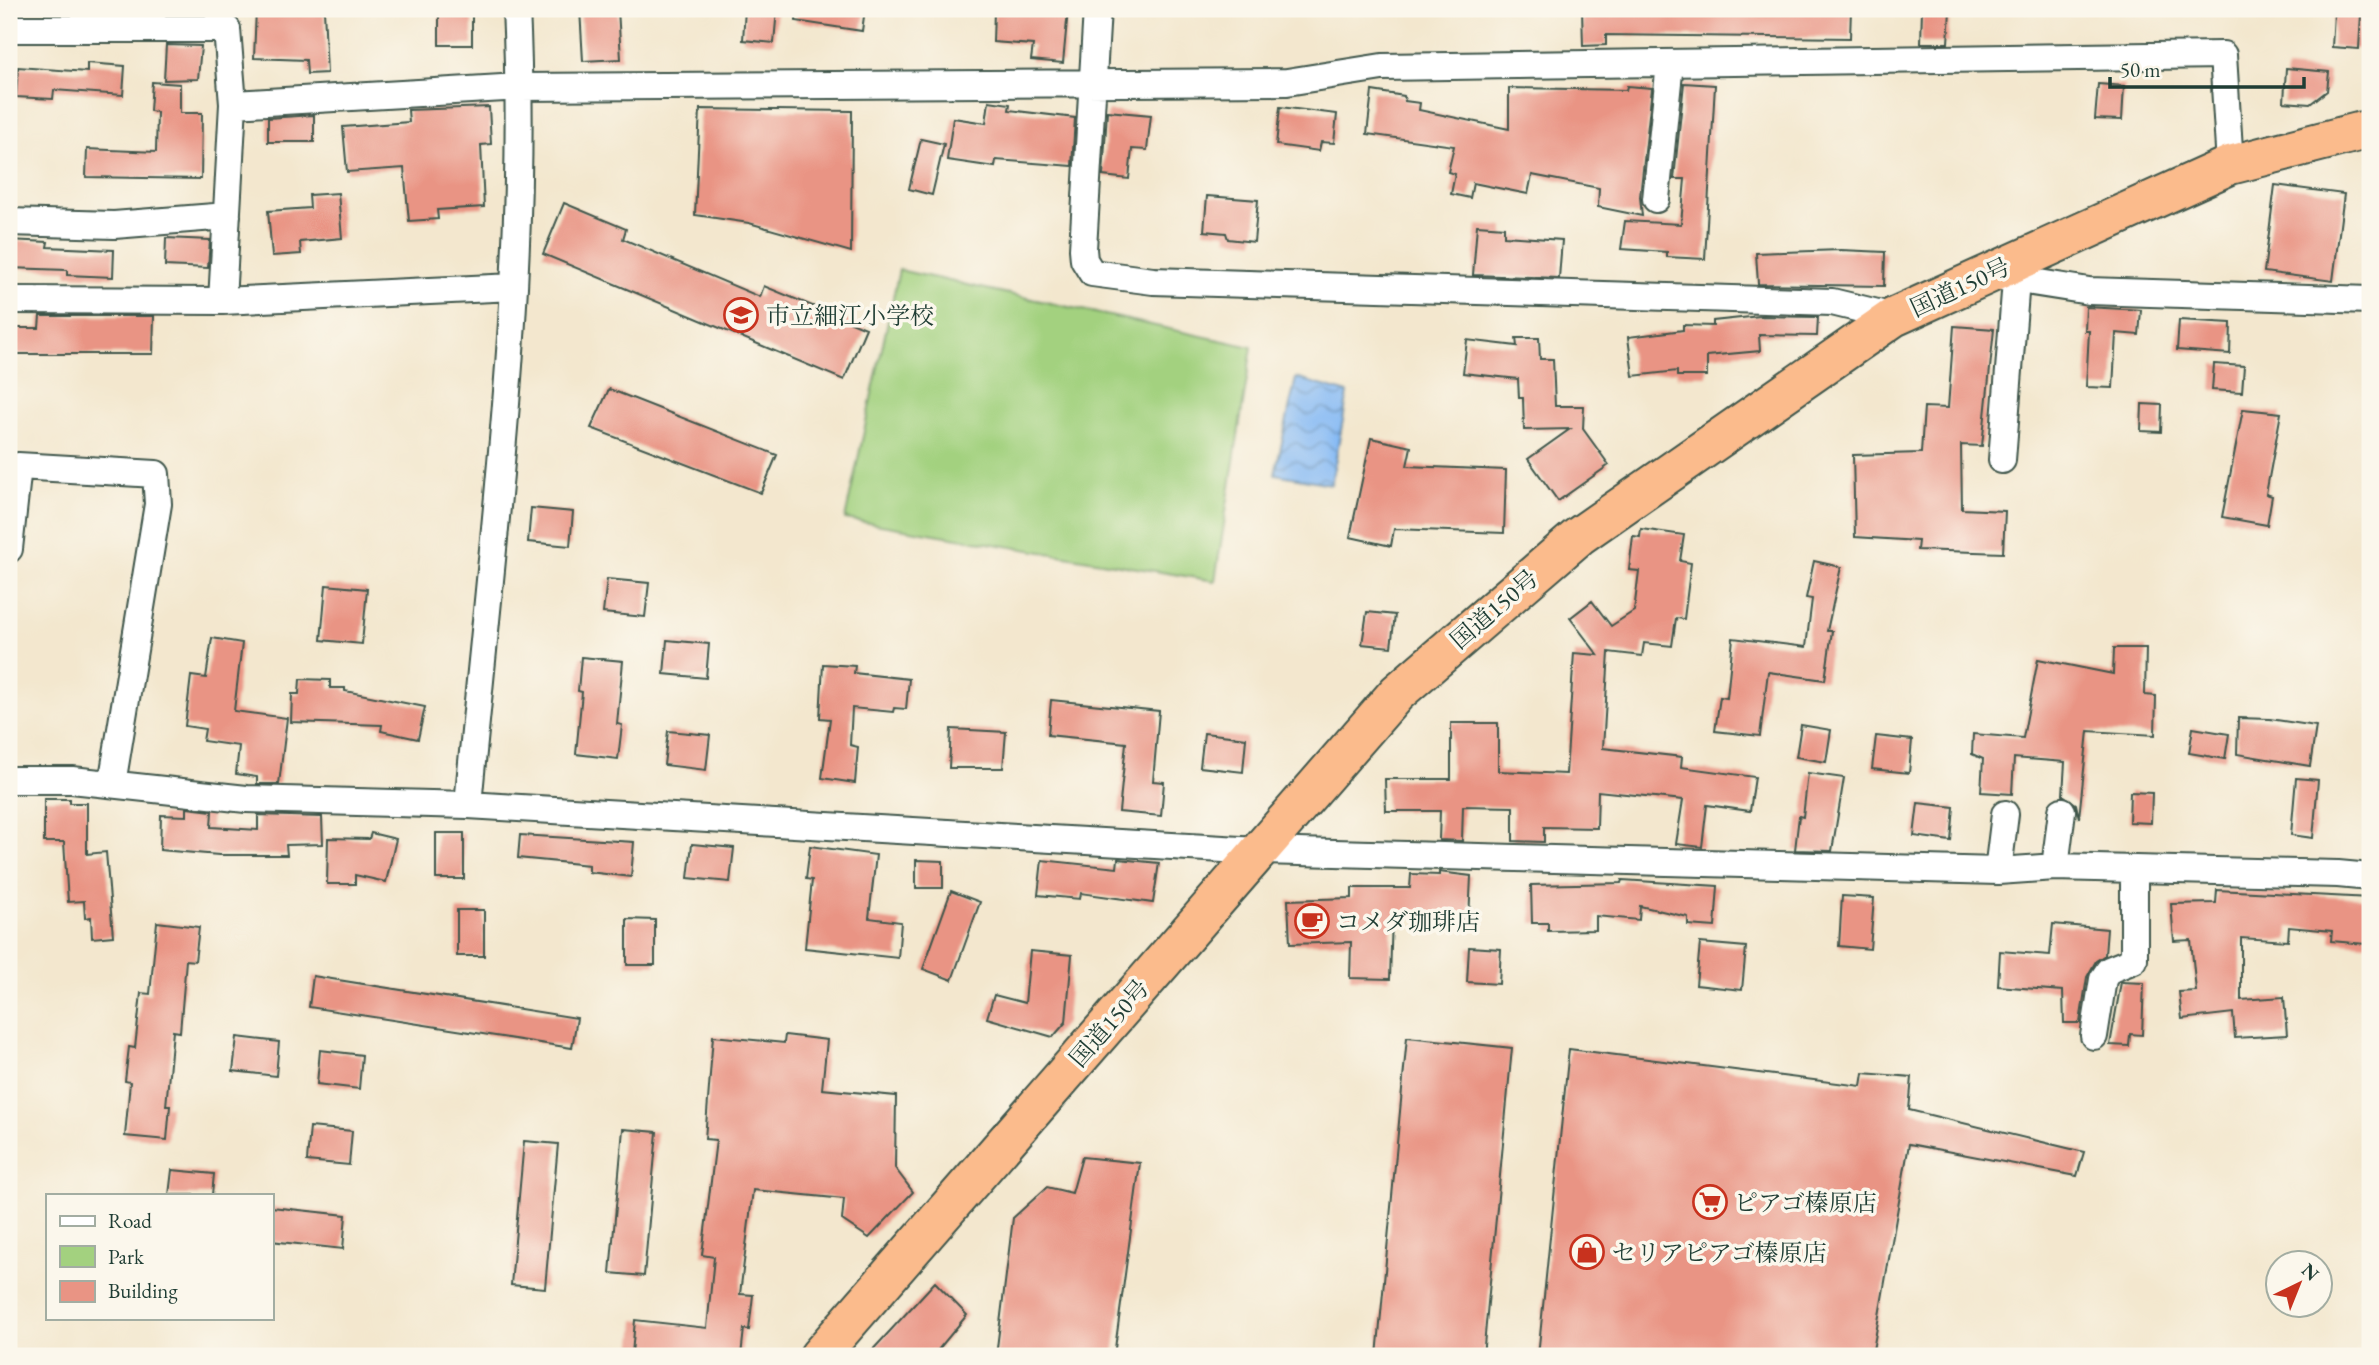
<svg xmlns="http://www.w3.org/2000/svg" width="2379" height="1365" font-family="'EB Garamond','Noto Serif JP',serif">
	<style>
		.park { fill: #a3d17f; stroke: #61875a; stroke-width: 2 }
		.water { fill: url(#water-waves); stroke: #527c94; stroke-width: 2 }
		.building { fill: #e99484 }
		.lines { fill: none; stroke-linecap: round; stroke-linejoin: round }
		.street-casing { stroke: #3f564b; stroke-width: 30 }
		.highway-casing { stroke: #3f564b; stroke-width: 42 }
		.street { stroke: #fff; stroke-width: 26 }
		.highway { stroke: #fbbb8c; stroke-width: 38 }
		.labels { text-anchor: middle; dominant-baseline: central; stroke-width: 7; stroke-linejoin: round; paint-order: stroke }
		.street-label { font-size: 24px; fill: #1f3d34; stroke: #fbf7ec }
		.poi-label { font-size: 24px; fill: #1f3d34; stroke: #fbf7ec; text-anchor: start }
	</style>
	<defs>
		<pattern id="water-waves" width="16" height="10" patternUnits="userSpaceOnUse" patternTransform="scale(1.75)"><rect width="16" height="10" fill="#86baf4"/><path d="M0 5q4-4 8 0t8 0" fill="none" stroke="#6d98c6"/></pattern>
	</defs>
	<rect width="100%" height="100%" fill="#fbf7ec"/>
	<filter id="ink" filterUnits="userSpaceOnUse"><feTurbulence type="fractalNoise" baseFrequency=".0143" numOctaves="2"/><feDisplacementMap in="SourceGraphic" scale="14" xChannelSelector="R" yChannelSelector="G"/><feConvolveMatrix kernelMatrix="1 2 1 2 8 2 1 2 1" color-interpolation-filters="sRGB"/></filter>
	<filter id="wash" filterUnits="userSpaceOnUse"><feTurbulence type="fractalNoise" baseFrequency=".00686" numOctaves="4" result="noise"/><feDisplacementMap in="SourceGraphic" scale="28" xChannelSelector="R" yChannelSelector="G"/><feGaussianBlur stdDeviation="1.57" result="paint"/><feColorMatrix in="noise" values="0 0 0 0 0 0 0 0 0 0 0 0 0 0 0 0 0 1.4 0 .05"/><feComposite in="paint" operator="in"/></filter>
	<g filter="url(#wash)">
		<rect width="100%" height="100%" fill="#f3e7ce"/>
		<path class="park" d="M 899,270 L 1252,347 L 1215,581 L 845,519 Z"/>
		<path class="water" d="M 1296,378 L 1348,393 L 1331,484 L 1275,474 Z"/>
		<g id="blocks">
			<path class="building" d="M 256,9 L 324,9 L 327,73 L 307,74 L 306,60 L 254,58 Z
				M 439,9 L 472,9 L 472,45 L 439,45 Z
				M 580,9 L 618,9 L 621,59 L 583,61 Z
				M 745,9 L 777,9 L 774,43 L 743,40 Z
				M 797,9 L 865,9 L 862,31 L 796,21 Z
				M 1036,9 L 1068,10 L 1063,63 L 1031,60 L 1033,45 L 993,42 L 994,11 L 1036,13 Z
				M 1582,9 L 1851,9 L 1850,38 L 1606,35 L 1606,45 L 1583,46 Z
				M 1922,9 L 1950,10 L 1948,43 L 1921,43 Z
				M 2334,13 L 2361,14 L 2359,49 L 2332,47 Z
				M 166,45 L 201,46 L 198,79 L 164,80 Z
				M 87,63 L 125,66 L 123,95 L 54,90 L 53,99 L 16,97 L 18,67 L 87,72 Z
				M 2286,68 L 2329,72 L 2327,91 L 2310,104 L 2284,102 Z
				M 152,82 L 180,84 L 180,113 L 202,113 L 201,179 L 86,177 L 87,149 L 156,152 L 157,112 L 150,111 Z
				M 1684,83 L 1715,85 L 1705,259 L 1667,257 L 1667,252 L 1621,249 L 1625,221 L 1681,224 L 1685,179 L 1674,179 Z
				M 2098,84 L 2124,86 L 2122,120 L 2095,119 Z
				M 1627,86 L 1652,88 L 1640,197 L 1642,216 L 1598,207 L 1599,188 L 1532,175 L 1528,194 L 1473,183 L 1470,198 L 1451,194 L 1455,174 L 1448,172 L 1454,146 L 1367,134 L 1372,91 L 1404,96 L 1405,101 L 1420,103 L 1419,110 L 1509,129 L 1509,88 L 1626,90 Z
				M 989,101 L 1010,104 L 1009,110 L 1075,118 L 1072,166 L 996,160 L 995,167 L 947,160 L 953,118 L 986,123 Z
				M 489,107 L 491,144 L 481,145 L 484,207 L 437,210 L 438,219 L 409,221 L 404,168 L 347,172 L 343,127 L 409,122 L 408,110 Z
				M 1280,107 L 1337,114 L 1334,143 L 1321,142 L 1319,151 L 1276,145 Z
				M 700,109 L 852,111 L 851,252 L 749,223 L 695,215 Z
				M 1107,111 L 1151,115 L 1147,150 L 1132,149 L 1129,179 L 1103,176 Z
				M 314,115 L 314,142 L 268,142 L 268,118 Z
				M 921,139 L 944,144 L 932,195 L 909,189 Z
				M 2275,185 L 2344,194 L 2333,281 L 2264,272 Z
				M 338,193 L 342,238 L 300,242 L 301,254 L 272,256 L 268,211 L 310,208 L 309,195 Z
				M 1207,196 L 1258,200 L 1254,242 L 1228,239 L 1226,233 L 1204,231 Z
				M 564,203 L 626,229 L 623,239 L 760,297 L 764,286 L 866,328 L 844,380 L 543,254 Z
				M 1477,225 L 1504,227 L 1504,236 L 1562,240 L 1559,278 L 1473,275 Z
				M 166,238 L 210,240 L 208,268 L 165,266 Z
				M 9,240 L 48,242 L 47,247 L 114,250 L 113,277 L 67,275 L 67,270 L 9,268 Z
				M 1841,250 L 1885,252 L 1884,286 L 1758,284 L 1756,253 Z
				M 2086,307 L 2141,310 L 2139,335 L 2116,333 L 2113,388 L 2086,387 L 2089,331 L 2085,331 Z
				M 40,316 L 154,316 L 153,354 L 9,354 L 9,328 L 39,328 Z
				M 1760,316 L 1818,317 L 1817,336 L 1759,335 L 1760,351 L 1707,356 L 1707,376 L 1677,376 L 1677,371 L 1633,376 L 1628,337 L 1683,330 L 1683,325 L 1713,326 L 1713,321 Z
				M 2179,320 L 2231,323 L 2230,354 L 2177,350 Z
				M 1954,326 L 1994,329 L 1982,446 L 1961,445 L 1962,509 L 2005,511 L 2003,553 L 1917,550 L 1918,541 L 1855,537 L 1853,455 L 1921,453 L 1924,407 L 1948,408 Z
				M 1516,338 L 1539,338 L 1540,359 L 1553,359 L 1555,406 L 1584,406 L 1583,429 L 1609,465 L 1558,501 L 1528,459 L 1570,429 L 1524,430 L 1523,398 L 1519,398 L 1518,379 L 1463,373 L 1467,340 L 1517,346 Z
				M 2214,364 L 2244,366 L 2242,392 L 2212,390 Z
				M 609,389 L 777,455 L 761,493 L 591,428 Z
				M 2142,404 L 2162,405 L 2161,432 L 2141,431 Z
				M 2243,409 L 2281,413 L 2266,494 L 2272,496 L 2267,525 L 2222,517 Z
				M 1371,438 L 1411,447 L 1407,466 L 1506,470 L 1504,533 L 1394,529 L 1391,546 L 1350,537 Z
				M 531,508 L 573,512 L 570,546 L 528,542 Z
				M 1641,529 L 1684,535 L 1680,561 L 1691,563 L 1684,619 L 1676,618 L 1672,646 L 1644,643 L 1642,656 L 1609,652 L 1603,748 L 1682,757 L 1681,767 L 1755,777 L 1750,811 L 1707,805 L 1702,847 L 1676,844 L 1683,800 L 1598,791 L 1597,828 L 1544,827 L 1544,842 L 1513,841 L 1513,807 L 1463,806 L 1462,841 L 1439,840 L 1440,811 L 1386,811 L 1385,779 L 1451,779 L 1451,723 L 1498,723 L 1498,771 L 1566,774 L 1574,653 L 1598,655 L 1570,618 L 1592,601 L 1611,626 L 1634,611 L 1639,571 L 1629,570 L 1633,536 L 1640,537 Z
				M 1814,561 L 1841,567 L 1827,631 L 1832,631 L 1825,680 L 1768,672 L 1760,736 L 1715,731 L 1720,697 L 1727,698 L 1733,638 L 1806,647 L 1812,599 L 1806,598 Z
				M 607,579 L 649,583 L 645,617 L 603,613 Z
				M 326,585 L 367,589 L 362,644 L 321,640 Z
				M 1367,612 L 1395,615 L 1391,647 L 1362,644 Z
				M 212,638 L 242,643 L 234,711 L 287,718 L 279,784 L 257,784 L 257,777 L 236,774 L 239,746 L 203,741 L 205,729 L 185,726 L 191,676 L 206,678 Z
				M 667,640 L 709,644 L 706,678 L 664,674 Z
				M 2114,648 L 2146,648 L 2145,695 L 2156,696 L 2155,735 L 2088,731 L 2079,818 L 2076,804 L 2063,795 L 2065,762 L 2014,758 L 2012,794 L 1981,792 L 1983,759 L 1972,754 L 1973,734 L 2023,738 L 2038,659 L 2113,674 Z
				M 581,657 L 623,661 L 617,724 L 622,725 L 618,759 L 576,754 L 582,692 L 578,691 Z
				M 823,664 L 855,666 L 854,673 L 909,679 L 906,709 L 894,708 L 893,712 L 852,708 L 850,745 L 858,747 L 855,783 L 822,778 L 830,719 L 820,718 Z
				M 300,679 L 330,680 L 330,688 L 345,688 L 345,691 L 425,707 L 418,739 L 381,731 L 382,725 L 291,722 L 292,694 L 299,694 Z
				M 1051,700 L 1159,711 L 1153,781 L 1164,782 L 1161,816 L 1119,812 L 1126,743 L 1048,735 Z
				M 2238,718 L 2270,719 L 2316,726 L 2310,766 L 2237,754 Z
				M 1801,725 L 1831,730 L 1826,762 L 1796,757 Z
				M 2193,728 L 2229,734 L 2225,759 L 2189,753 Z
				M 951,729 L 1006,732 L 1003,768 L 949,768 Z
				M 668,731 L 710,735 L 706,770 L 664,765 Z
				M 1204,733 L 1246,738 L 1243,772 L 1200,767 Z
				M 1876,736 L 1912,740 L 1909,773 L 1872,769 Z
				M 1808,773 L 1844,778 L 1832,851 L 1795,850 L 1799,816 L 1803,817 Z
				M 2296,778 L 2318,780 L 2313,838 L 2291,835 Z
				M 2130,792 L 2152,793 L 2151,823 L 2129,822 Z
				M 44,799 L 70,799 L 70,803 L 87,803 L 87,854 L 106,852 L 113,936 L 92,938 L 91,917 L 85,918 L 84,901 L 68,902 L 64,842 L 44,842 Z
				M 1918,803 L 1954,807 L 1951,841 L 1914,836 Z
				M 187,808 L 212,811 L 211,827 L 258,830 L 258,815 L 322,817 L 323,844 L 286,845 L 287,855 L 219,855 L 160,850 L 161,815 L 187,816 Z
				M 371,833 L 396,839 L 386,882 L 355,875 L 355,884 L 327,884 L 328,838 L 369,839 Z
				M 436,833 L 464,833 L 464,879 L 436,879 Z
				M 520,835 L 634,842 L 631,877 L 589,872 L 589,865 L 518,858 Z
				M 692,844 L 734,848 L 730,882 L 688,878 Z
				M 810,846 L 876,855 L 869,918 L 901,922 L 898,958 L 805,948 L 812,880 L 806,879 Z
				M 1118,859 L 1159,863 L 1153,903 L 1081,893 L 1080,899 L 1038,895 L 1042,860 L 1117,868 Z
				M 916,860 L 943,861 L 943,888 L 916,888 Z
				M 1439,872 L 1471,876 L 1469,920 L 1392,916 L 1390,979 L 1350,978 L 1351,942 L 1290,944 L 1288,900 L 1352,898 L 1352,888 L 1410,888 L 1411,874 L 1439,875 Z
				M 1622,880 L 1718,886 L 1715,927 L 1688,925 L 1688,917 L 1640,906 L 1639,920 L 1596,916 L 1596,930 L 1548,931 L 1548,923 L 1532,923 L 1531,885 L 1621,883 Z
				M 2217,890 L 2370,898 L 2366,944 L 2331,941 L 2332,931 L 2289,927 L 2288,941 L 2241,938 L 2241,1000 L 2284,997 L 2287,1035 L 2235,1038 L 2233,1013 L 2182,1019 L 2179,992 L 2196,991 L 2191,940 L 2174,941 L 2171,904 L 2216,903 Z
				M 951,891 L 980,902 L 952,980 L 923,969 Z
				M 1842,896 L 1874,898 L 1870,949 L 1839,946 Z
				M 457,910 L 484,910 L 484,956 L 457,956 Z
				M 627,919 L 655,920 L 655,965 L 627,965 Z
				M 157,922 L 199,927 L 195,961 L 186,960 L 180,1032 L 173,1031 L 166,1106 L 170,1106 L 167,1140 L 125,1136 L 130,1082 L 125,1081 L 129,1047 L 135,1048 L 141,993 L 150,994 Z
				M 2053,924 L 2107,929 L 2105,955 L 2096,961 L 2087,977 L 2080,1023 L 2064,1023 L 2063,991 L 1998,986 L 2000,951 L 2050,955 Z
				M 1700,943 L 1746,947 L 1742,990 L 1696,985 Z
				M 1469,947 L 1501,949 L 1499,984 L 1467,982 Z
				M 1030,951 L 1072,955 L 1066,1022 L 1053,1037 L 987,1018 L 994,995 L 1025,1003 Z
				M 313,976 L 577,1018 L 572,1048 L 309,1007 Z
				M 2121,982 L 2144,983 L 2142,1035 L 2130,1034 L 2129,1046 L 2110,1045 Z
				M 785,1035 L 827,1040 L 822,1089 L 896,1096 L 895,1168 L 913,1192 L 869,1238 L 842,1220 L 844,1199 L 753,1190 L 740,1294 L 753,1295 L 749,1330 L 744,1329 L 741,1356 L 632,1354 L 635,1320 L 707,1328 L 714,1257 L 702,1255 L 716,1140 L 705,1139 L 713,1036 L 784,1043 Z
				M 237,1037 L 279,1042 L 276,1076 L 233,1071 Z
				M 1407,1037 L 1512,1048 L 1483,1356 L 1377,1356 Z
				M 1569,1049 L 1861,1086 L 1863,1073 L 1912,1077 L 1909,1110 L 2084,1152 L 2077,1176 L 1909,1144 L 1872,1356 L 1703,1356 L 1667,1351 L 1666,1356 L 1538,1356 Z
				M 320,1050 L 362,1055 L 359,1089 L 317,1084 Z
				M 310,1127 L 352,1131 L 349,1165 L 307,1161 Z
				M 623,1129 L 657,1132 L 644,1276 L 610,1273 Z
				M 524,1141 L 558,1144 L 545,1288 L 511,1285 Z
				M 1082,1157 L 1140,1163 L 1114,1356 L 996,1356 L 1013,1218 L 1047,1187 L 1072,1193 Z
				M 172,1170 L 214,1174 L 212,1195 L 169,1195 Z
				M 271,1207 L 346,1215 L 343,1249 L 271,1241 Z
				M 935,1282 L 967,1315 L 933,1356 L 867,1356 Z"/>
		</g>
	</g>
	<g filter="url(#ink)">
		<use href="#blocks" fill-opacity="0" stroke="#3f564b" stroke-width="2"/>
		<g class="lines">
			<g class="street-casing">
				<path id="street" d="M 1097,9 L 1083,249 L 1084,260 L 1092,273 L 1153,281 L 1832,302 L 1894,317
					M 9,29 L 227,29 L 233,104
					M 1656,199 L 1670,63
					M 9,222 L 114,225 L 227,216
					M 1988,275 L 2089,291 L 2370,300
					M 9,300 L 222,301 L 514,287
					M 222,301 L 233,104 L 520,87 L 1287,82 L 1382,67 L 2223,55 L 2230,165
					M 2002,460 L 2016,280
					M 9,549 L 18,466 L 156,474 L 158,504 L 112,784
					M 9,780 L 72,780 L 246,799 L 468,805 L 1258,851 L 1998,871 L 2055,867 L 2338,874 L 2370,877
					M 468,805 C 492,541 529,274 516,9
					M 2055,867 L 2062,811
					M 1998,871 L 2005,814
					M 2094,1036 L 2103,979 L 2109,970 L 2134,960 L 2134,869"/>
			</g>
			<g class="highway-casing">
				<path id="highway" d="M 819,1356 L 1397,693 L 1579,536 L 1894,317 L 2230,165 L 2370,129"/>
			</g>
			<use href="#street" class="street"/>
			<use href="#highway" class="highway"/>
		</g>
	</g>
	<defs>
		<g id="school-ring" transform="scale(1.75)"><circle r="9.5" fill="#fbf7ec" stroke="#c8321e" stroke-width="1.5"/><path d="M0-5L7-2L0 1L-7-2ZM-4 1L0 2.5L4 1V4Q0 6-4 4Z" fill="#c8321e"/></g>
		<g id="cafe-ring" transform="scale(1.75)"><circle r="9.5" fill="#fbf7ec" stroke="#c8321e" stroke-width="1.5"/><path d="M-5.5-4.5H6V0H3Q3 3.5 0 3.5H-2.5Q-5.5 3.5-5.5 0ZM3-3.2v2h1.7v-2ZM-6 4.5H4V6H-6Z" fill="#c8321e"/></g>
		<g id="supermarket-ring" transform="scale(1.75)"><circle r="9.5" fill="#fbf7ec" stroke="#c8321e" stroke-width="1.5"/><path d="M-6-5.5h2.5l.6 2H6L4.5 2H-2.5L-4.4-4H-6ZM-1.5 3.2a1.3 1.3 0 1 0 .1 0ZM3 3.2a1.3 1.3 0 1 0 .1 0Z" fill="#c8321e"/></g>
		<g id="shop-ring" transform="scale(1.75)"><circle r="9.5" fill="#fbf7ec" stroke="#c8321e" stroke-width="1.5"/><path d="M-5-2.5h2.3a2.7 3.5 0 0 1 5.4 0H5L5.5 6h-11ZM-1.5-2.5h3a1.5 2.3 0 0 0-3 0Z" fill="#c8321e"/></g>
	</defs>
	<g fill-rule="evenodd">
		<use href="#school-ring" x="741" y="315"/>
		<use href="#cafe-ring" x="1312" y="921"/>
		<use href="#supermarket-ring" x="1710" y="1202"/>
		<use href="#shop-ring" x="1587" y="1252"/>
	</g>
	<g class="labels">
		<g class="street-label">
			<text transform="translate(1960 287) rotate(-25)">国道150号</text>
			<text transform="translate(1494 609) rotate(-41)">国道150号</text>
			<text transform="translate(1109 1023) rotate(-49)">国道150号</text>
		</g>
		<g class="poi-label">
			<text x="766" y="315">市立細江小学校</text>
			<text x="1336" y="921">コメダ珈琲店</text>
			<text x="1734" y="1202">ピアゴ榛原店</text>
			<text x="1612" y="1252">セリアピアゴ榛原店</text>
		</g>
	</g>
	<rect width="2379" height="1365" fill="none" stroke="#fbf7ec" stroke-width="35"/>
	<rect x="46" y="1194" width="228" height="126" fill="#fbf7ec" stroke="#a3ada2" stroke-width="2"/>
	<rect x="60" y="1216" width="35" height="10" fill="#ffffff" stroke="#a3ada2" stroke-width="2"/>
	<text x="108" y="1228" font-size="21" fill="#1f3d34">Road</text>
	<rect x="60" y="1246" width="35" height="21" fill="#a3d17f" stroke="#a3ada2" stroke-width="2"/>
	<text x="108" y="1264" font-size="21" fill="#1f3d34">Park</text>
	<rect x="60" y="1281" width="35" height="21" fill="#e99484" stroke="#a3ada2" stroke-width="2"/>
	<text x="108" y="1298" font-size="21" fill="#1f3d34">Building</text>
	<g transform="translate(2299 1284) rotate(43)"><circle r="33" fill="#fbf7ec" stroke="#a3ada2" stroke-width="2"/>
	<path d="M0-5L12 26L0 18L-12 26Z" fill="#c8321e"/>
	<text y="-10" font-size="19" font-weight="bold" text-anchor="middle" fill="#1f3d34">N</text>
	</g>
	<path d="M2110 77v10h194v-10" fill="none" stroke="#1f3d34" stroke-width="3.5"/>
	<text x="2120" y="77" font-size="21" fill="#1f3d34" stroke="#fbf7ec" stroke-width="5" paint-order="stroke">50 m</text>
</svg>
